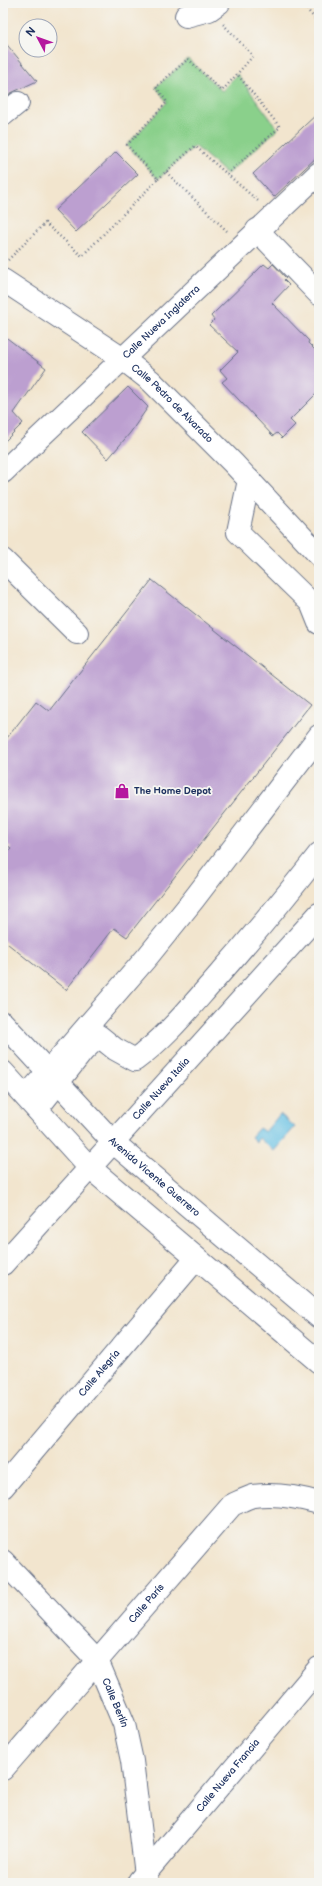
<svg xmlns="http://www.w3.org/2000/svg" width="322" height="1886" font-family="'Balsamiq Sans',sans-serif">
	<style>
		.green { fill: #8ad08b; stroke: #528074 }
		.water { fill: #66c1e4; stroke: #4078a1 }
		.building { fill: #bc9fd0 }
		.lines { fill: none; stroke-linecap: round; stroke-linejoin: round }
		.minor-casing { stroke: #666f85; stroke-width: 24 }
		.major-casing { stroke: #666f85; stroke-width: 24 }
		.path { stroke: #666f85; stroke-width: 2.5; stroke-dasharray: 1 3; stroke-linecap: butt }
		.minor { stroke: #fff; stroke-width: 22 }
		.major { stroke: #fff; stroke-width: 22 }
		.labels { text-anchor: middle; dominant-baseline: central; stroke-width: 3.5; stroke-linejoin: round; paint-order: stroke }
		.street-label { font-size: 10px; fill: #1b2f5e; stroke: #f6f6f2 }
		.poi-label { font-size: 10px; font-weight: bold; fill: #1b2f5e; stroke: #f6f6f2; text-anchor: start }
	</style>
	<rect width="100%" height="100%" fill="#f6f6f2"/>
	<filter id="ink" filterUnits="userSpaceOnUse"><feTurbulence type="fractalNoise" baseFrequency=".025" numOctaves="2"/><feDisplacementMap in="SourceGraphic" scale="8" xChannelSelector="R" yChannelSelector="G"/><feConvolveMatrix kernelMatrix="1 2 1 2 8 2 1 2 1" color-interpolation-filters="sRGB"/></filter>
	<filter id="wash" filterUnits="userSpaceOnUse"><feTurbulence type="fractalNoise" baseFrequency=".012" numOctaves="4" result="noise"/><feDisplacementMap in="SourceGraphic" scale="16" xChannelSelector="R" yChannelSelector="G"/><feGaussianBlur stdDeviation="0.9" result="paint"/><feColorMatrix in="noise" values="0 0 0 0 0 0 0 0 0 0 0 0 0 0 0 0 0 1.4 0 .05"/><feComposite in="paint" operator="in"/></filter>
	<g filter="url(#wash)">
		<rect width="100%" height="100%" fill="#f2e5ce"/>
		<path class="green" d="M 188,59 L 222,91 L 237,74 L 278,129 L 227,174 L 195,146 L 158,179 L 127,145 L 167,102 L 156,87 Z"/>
		<path class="water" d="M 280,1114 L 295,1127 L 274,1151 L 259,1138 L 256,1142 L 251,1137 L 259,1128 L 265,1132 Z"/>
		<g id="blocks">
			<path class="building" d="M 3,40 L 37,81 L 11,93 L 3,99 Z
				M 319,112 L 319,155 L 274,197 L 253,174 Z
				M 116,152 L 138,174 L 76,232 L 55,210 Z
				M 264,264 L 269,268 L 273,264 L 286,278 L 284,280 L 289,285 L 272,303 L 309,341 L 308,343 L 319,354 L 319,391 L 290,420 L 295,425 L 282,438 L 277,433 L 273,436 L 222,382 L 227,378 L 220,370 L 238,352 L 209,325 L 214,320 L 211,316 Z
				M 3,335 L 46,368 L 14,413 L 23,423 L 3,443 Z
				M 128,387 L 148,407 L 130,433 L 108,459 L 82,432 Z
				M 152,580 L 310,705 L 127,937 L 114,928 L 66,990 L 3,940 L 3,857 L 11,848 L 3,842 L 3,743 L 36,701 L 49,711 Z"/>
		</g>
	</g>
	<g filter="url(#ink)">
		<use href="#blocks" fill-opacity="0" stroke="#666f85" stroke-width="1"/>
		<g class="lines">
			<g class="minor-casing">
				<g id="minor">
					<path d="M 186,16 L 209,10 L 219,3"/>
					<path d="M 3,115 L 18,103"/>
					<path d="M 257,230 L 319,294"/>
					<path id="s1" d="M 3,280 L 123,359 L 151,381 L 233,463 L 319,555"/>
					<path d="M 249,480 L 238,532 L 311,603 L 319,623"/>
					<path d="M 3,560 L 77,633"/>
					<path d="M 26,1097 L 148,956 L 194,899 L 319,736"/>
					<path d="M 37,1109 L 83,1051 L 99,1036 L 115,1049 L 135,1060 C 164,1039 187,1011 210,985 C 248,942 284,899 319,854"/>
					<path id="s2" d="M 3,1264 L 319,914"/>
					<path id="s3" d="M 3,1487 L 196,1259"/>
					<path id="s4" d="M 3,1561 L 97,1660 L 124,1724 L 132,1761 L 147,1883"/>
					<path id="s5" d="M 3,1769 L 232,1505 C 239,1502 246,1498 253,1496 C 275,1493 298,1497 319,1503"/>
					<path id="s6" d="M 139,1881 L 319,1668"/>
				</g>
			</g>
			<g class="major-casing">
				<g id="major">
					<path id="s7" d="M 3,472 L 319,173"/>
					<path id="s8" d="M 3,1023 L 113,1142 L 319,1317"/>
					<path d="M 3,1072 L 89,1167 L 319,1362"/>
				</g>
			</g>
			<path class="path" d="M 301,3 L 319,23
				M 166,172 L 227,231
				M 227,174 L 258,201
				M 158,179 L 195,146 L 227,174 L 280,127 L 237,74
				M 8,260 L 45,223 L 82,256 L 158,179 L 127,145 L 167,102 L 156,87 L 188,59 L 222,91 L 253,56 L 223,24"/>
			<use href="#minor" class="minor"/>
			<use href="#major" class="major"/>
		</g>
	</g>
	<defs>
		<g id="shop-bare" transform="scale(1.2)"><path d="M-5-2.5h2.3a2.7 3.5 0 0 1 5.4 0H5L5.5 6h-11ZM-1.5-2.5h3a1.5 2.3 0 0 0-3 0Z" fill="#b5179e" stroke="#f6f6f2" stroke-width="2.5" paint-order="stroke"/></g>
	</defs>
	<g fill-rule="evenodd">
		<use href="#shop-bare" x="122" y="791"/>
	</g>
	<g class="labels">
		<g class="street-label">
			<text stroke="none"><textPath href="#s7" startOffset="218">Calle Nueva Inglaterra</textPath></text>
			<text stroke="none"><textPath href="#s1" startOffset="210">Calle Pedro de Alvarado</textPath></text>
			<text stroke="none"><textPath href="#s2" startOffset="236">Calle Nueva Italia</textPath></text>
			<text stroke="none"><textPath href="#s8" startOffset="216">Avenida Vicente Guerrero</textPath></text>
			<text stroke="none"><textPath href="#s3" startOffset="149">Calle Alegría</textPath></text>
			<text stroke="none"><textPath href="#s5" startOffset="219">Calle París</textPath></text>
			<text stroke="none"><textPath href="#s4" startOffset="183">Calle Berlín</textPath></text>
			<text stroke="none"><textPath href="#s6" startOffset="138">Calle Nueva Francia</textPath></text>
		</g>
		<g class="poi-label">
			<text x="134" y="791">The Home Depot</text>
		</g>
	</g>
	<rect width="322" height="1886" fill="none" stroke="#f6f6f2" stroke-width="16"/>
	<g transform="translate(38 38) rotate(311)"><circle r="19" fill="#f6f6f2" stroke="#9ea6b7"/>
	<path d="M0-3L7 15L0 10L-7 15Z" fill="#b5179e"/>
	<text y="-6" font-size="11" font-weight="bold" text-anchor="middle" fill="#1b2f5e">N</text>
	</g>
</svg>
